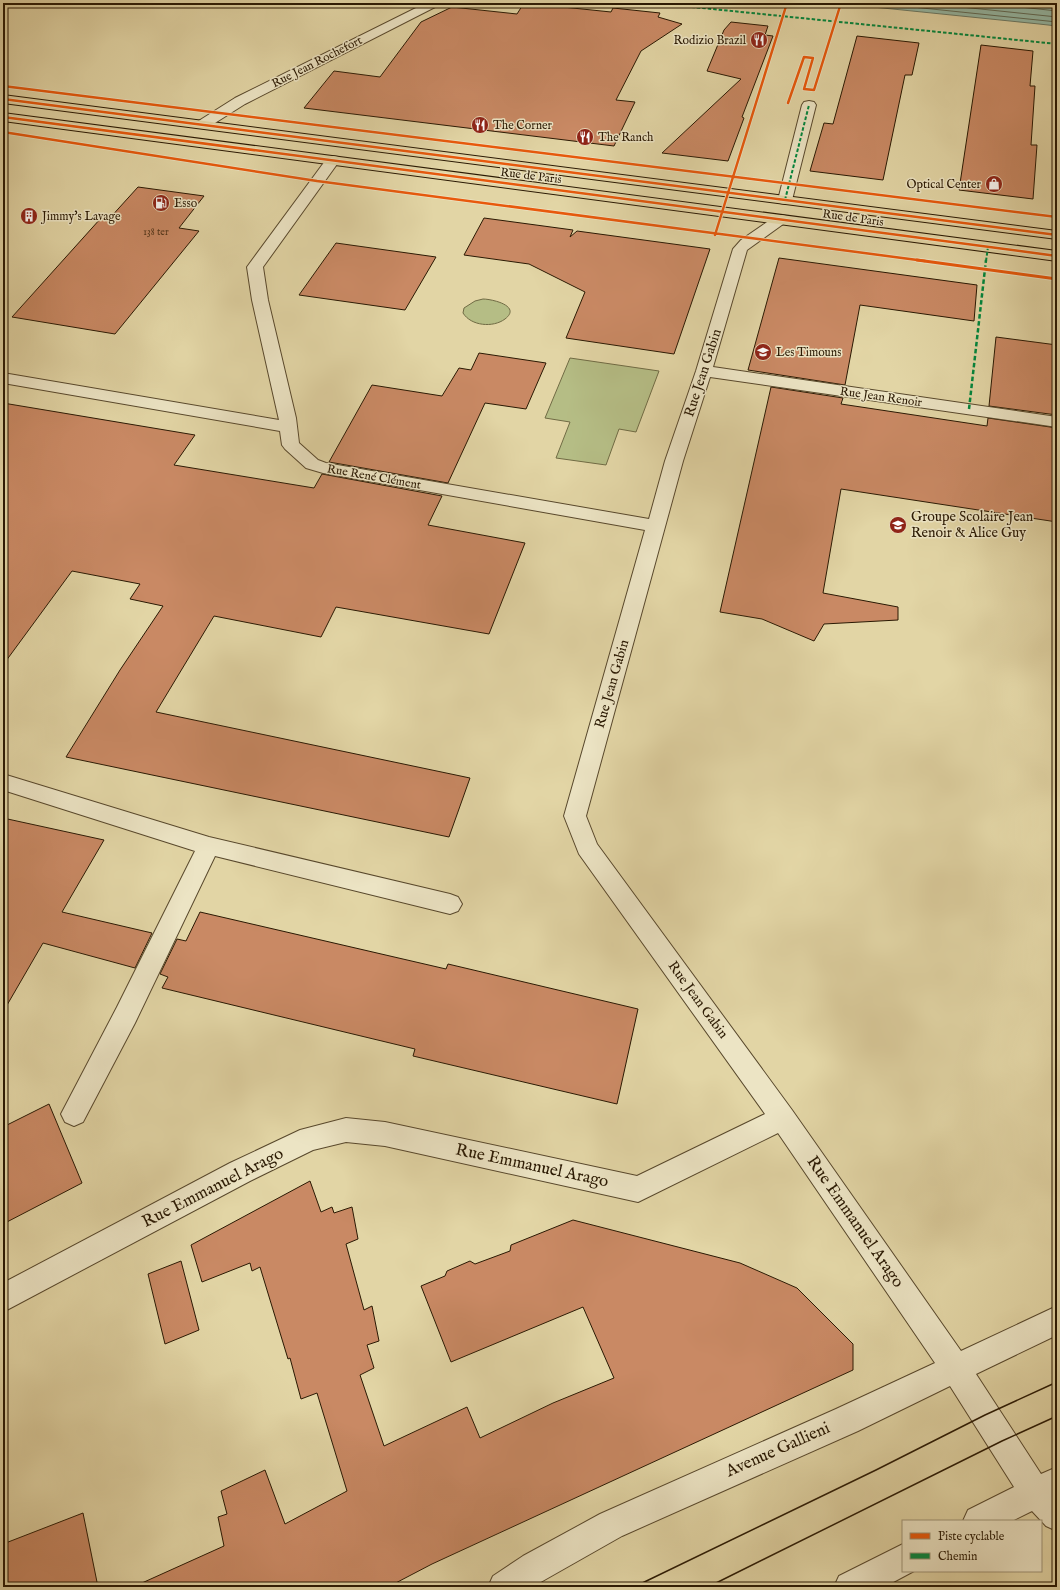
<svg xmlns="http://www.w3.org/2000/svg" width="1060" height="1590" font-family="'IM FELL English',serif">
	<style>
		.green { fill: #b5bd85; stroke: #706b44 }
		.water { fill: #95b9a6; stroke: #6a7965 }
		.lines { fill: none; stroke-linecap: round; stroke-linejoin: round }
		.shore { stroke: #606954; stroke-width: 1 }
		.building { fill: #c98964; stroke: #2a1903 }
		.minor-casing { stroke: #58482c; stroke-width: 2 }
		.major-casing { stroke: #2a1903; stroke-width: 2 }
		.minor { fill: #ece4c4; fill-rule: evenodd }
		.major { fill: #e2d5a5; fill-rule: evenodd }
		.tram { stroke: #2a1903; stroke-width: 1.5 }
		.quiet-far1 { stroke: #00873e; stroke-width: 2; stroke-dasharray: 3.5 2; stroke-linecap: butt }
		.quiet { stroke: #00873e; stroke-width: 2.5; stroke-dasharray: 4.5 2.5; stroke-linecap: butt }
		.cycleway-far1-casing { stroke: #ece4c4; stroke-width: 4 }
		.cycleway-casing { stroke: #ece4c4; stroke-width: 5 }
		.cycleway-far1 { stroke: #e8590c; stroke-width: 2.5 }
		.cycleway { stroke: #e8590c; stroke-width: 3 }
		.labels { text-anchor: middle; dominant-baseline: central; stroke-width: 3; stroke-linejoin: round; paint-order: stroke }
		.far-number-label { font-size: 10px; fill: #52351b }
		.far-poi-label { font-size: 12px; fill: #2a1903; stroke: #ece4c4; text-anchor: start }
		.far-street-label { font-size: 12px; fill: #2a1903; stroke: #ece4c4 }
		.street-label { font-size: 14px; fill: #2a1903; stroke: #ece4c4 }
		.poi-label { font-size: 14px; fill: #2a1903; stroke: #ece4c4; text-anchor: start }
		.near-street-label { font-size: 17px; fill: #2a1903; stroke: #ece4c4 }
	</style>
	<rect width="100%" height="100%" fill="#e2d5a5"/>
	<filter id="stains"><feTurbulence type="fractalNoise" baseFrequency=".005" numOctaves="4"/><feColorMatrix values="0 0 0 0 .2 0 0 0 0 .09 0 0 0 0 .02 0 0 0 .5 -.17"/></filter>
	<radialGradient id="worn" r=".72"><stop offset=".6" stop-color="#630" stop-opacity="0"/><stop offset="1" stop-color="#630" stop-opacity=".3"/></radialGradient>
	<path class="green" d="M 483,299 C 492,299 522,306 505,319 C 493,328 471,326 463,313 L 464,308 L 475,301 Z
		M 570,358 L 659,371 L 636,432 L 619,429 L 606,465 L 556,458 L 570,422 L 545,418 Z"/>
	<path class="water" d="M 834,3 L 1057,3 L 1057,26 L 1039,24 Z"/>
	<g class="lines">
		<path class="shore" d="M 874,3 L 1057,22
			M 923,3 L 1057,17
			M 983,3 L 1057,11"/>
	</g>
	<path class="building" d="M 524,3 L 611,12 L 613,8 L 660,13 L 658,17 L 682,24 L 641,51 L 616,100 L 635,102 L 614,146 L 304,108 L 334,71 L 380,77 L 421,22 L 452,7 L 517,14 Z
		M 731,22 L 768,26 L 765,35 L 773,36 L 742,117 L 744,118 L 728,161 L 662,153 L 741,79 L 707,71 L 724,30 Z
		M 857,36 L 919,43 L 912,75 L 905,75 L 883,180 L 810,171 L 824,123 L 833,124 Z
		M 981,45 L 1033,51 L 1030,86 L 1035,86 L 1031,145 L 1037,145 L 1033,199 L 959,190 Z
		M 138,187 L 204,196 L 179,228 L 199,231 L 115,334 L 12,317 L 101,218 L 109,219 Z
		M 484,218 L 573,230 L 570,237 L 577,231 L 710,249 L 674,354 L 566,338 L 585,292 L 529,264 L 464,255 Z
		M 336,243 L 436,257 L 405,310 L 299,295 Z
		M 779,258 L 977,285 L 974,321 L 860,305 L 845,385 L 748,370 Z
		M 996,337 L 1057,345 L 1057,415 L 989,406 Z
		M 479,353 L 546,363 L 526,409 L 485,403 L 448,483 L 329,462 L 372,385 L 442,396 L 459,368 L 471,370 Z
		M 771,387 L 843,398 L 841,404 L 987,426 L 988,418 L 1057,428 L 1057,522 L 841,489 L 823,593 L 898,607 L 898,620 L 824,624 L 814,641 L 762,619 L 720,612 Z
		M 3,403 L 195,435 L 174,465 L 314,488 L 322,474 L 442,496 L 428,525 L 525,543 L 489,634 L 336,607 L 321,637 L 214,616 L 156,712 L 470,778 L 449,837 L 66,757 L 120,670 L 163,606 L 130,599 L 140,584 L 72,571 L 3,665 Z
		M 3,818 L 104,840 L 62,912 L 152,933 L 135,968 L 43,943 L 3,1012 Z
		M 200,912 L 446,969 L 448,964 L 638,1009 L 617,1104 L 413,1056 L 415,1049 L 162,988 L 168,977 L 160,974 L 177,939 L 186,941 Z
		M 49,1104 L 82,1183 L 3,1224 L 3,1127 Z
		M 310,1181 L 321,1212 L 332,1207 L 334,1213 L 352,1207 L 358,1239 L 346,1244 L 364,1310 L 372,1306 L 379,1341 L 367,1345 L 374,1368 L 360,1375 L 384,1446 L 467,1407 L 480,1438 L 553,1403 L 614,1378 L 583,1307 L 451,1362 L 421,1286 L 445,1276 L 447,1271 L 470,1261 L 475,1264 L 510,1251 L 511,1245 L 573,1220 L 740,1263 L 797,1288 L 853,1344 L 853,1370 L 432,1564 L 388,1587 L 133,1587 L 224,1546 L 218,1517 L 227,1514 L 221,1491 L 265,1470 L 285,1524 L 347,1491 L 317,1393 L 301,1399 L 290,1358 L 288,1359 L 260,1267 L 252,1271 L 250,1263 L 202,1282 L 191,1245 Z
		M 181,1261 L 199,1330 L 165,1344 L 148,1274 Z
		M 83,1513 L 98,1587 L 3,1587 L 3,1544 Z"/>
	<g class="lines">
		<g class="minor-casing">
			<path id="minor" d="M 426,3 L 441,3 L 439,5 L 245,104 L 207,128 L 197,128 L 195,125 L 197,122 L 235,98 Z
				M 809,101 L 814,102 L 816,105 L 792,200 L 790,203 L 785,204 L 780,203 L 778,200 L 802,105 L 804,102 Z
				M 333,156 L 338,157 L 340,160 L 263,267 L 268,300 L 296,418 L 299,443 L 318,460 L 326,463 L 649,519 L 665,461 L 696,371 L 733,249 L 741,240 L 776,216 L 781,215 L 786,216 L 788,219 L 786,222 L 747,250 L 713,367 L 1057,417 L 1057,427 L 710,377 L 683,461 L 586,816 L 597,844 L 792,1110 L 961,1351 L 1057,1306 L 1057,1335 L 976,1374 L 1041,1474 L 1057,1467 L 1057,1531 L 1046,1526 L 1032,1511 L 1012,1521 L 963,1521 L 968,1510 L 1014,1487 L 950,1386 L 858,1431 L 622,1536 L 532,1587 L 488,1587 L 493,1576 L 523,1556 L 600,1514 L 836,1409 L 935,1363 L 778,1133 L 638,1202 L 385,1146 L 346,1142 L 313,1150 L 250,1181 L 3,1312 L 3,1283 L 230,1163 L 300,1130 L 346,1118 L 385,1122 L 637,1176 L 765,1114 L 579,854 L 564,816 L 645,530 L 323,473 L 306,468 L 285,449 L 282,445 L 280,431 L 3,383 L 3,373 L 279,420 L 252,300 L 247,267 L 328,157 Z
				M 3,774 L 209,837 L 450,894 L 458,897 L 462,904 L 458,911 L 450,914 L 215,856 L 135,1023 L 83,1122 L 74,1126 L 65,1122 L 61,1114 L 117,1007 L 195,851 L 3,790 Z
				M 903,1544 L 903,1571 L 914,1571 L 884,1587 L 834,1587 L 839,1576 Z"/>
		</g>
		<g class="major-casing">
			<path id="major" d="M 3,95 L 1057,231 L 1057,239 L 3,103 Z
				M 3,113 L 1057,251 L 1057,261 L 3,121 Z"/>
		</g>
		<use href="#minor" class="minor"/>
		<use href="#major" class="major"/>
		<path class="tram" d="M 634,1587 L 876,1470 L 985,1415 L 1057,1382
			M 708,1587 L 1002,1441 L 1057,1416"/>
		<path class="quiet-far1" d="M 653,3 L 1057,44
			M 785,200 L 809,105
			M 986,261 L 988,247"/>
		<path class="quiet" d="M 969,409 L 986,260"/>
		<g class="cycleway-far1-casing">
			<path id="cycleway-far1" d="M 3,86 L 1057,217
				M 3,99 L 1057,235
				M 788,103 L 804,57 L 813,58 L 804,89 L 814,90 L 841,3
				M 3,117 L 1057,256
				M 3,132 L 317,181 L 925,261
				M 715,235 L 787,3"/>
		</g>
		<g class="cycleway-casing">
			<path id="cycleway" d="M 917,260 L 1057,279"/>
		</g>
		<use href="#cycleway-far1" class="cycleway-far1"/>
		<use href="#cycleway" class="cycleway"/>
	</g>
	<defs>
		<g id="restaurant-disc" transform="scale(0.9)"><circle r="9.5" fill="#8f2418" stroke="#ece4c4"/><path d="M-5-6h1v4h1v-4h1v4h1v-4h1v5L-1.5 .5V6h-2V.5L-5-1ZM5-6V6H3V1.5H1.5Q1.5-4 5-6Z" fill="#fff"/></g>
		<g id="shop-disc" transform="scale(0.9)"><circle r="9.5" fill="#8f2418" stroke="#ece4c4"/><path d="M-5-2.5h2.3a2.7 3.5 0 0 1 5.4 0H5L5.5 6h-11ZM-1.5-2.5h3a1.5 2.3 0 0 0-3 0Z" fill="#fff"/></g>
		<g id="fuel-disc" transform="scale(0.9)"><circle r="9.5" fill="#8f2418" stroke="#ece4c4"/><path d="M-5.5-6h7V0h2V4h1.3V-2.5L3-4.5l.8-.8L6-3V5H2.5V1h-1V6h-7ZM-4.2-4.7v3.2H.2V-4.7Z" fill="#fff"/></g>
		<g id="building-disc" transform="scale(0.9)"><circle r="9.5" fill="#8f2418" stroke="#ece4c4"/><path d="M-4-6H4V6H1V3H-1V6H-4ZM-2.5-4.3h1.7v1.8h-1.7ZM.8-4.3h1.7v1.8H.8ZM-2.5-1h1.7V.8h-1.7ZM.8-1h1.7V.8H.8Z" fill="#fff"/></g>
		<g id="school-disc" transform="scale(0.9)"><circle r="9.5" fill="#8f2418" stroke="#ece4c4"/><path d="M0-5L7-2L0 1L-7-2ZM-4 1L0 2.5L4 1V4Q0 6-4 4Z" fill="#fff"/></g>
	</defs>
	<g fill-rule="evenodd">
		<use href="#restaurant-disc" x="759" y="40"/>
		<use href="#restaurant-disc" x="480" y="125"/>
		<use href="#restaurant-disc" x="585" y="137"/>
		<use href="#shop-disc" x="994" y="184"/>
		<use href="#fuel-disc" x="161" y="203"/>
		<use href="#building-disc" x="29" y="216"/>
		<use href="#school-disc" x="763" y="352"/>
		<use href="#school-disc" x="898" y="525"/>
	</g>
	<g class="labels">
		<g class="far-number-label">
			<text x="156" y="232">138 ter</text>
		</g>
		<g class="far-poi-label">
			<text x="746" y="40" text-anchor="end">Rodizio Brazil</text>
			<text x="493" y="125">The Corner</text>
			<text x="598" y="137">The Ranch</text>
			<text x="981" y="184" text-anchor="end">Optical Center</text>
			<text x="174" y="203">Esso</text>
			<text x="42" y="216">Jimmy's Lavage</text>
			<text x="776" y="352">Les Timouns</text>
		</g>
		<g class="far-street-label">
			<text transform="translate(317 62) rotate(-27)">Rue Jean Rochefort</text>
			<text transform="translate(531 176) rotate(7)">Rue de Paris</text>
			<text transform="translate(853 218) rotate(8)">Rue de Paris</text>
			<text transform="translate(881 397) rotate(8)">Rue Jean Renoir</text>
			<text transform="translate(374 477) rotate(10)">Rue René Clément</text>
		</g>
		<g class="street-label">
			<text transform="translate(703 373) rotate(-72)">Rue Jean Gabin</text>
			<text transform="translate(612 684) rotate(-74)">Rue Jean Gabin</text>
			<text transform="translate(698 1000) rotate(54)">Rue Jean Gabin</text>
		</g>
		<g class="poi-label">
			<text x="911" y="517">Groupe Scolaire Jean<tspan x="911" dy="16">Renoir &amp; Alice Guy</tspan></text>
		</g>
		<g class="near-street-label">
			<text transform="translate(532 1166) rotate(12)">Rue Emmanuel Arago</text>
			<text transform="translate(213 1188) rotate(-27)">Rue Emmanuel Arago</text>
			<text transform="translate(855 1222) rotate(55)">Rue Emmanuel Arago</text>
			<text transform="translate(778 1450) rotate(-24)">Avenue Gallieni</text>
		</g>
	</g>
	<rect width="1060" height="1590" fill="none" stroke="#e2d5a5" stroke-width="16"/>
	<rect x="4" y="4" width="1052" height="1582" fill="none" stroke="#2a1903" stroke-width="2"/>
	<rect x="8" y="8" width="1044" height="1574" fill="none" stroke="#2a1903"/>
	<rect x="902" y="1520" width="140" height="52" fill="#ece4c4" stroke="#9e9377"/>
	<rect x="910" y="1533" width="20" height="6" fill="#e8590c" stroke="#9e9377"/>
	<text x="938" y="1540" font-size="12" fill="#2a1903">Piste cyclable</text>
	<rect x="910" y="1553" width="20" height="6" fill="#00873e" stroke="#9e9377"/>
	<text x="938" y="1560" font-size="12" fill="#2a1903">Chemin</text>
	<rect width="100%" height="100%" filter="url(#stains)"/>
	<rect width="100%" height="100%" fill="url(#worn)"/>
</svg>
